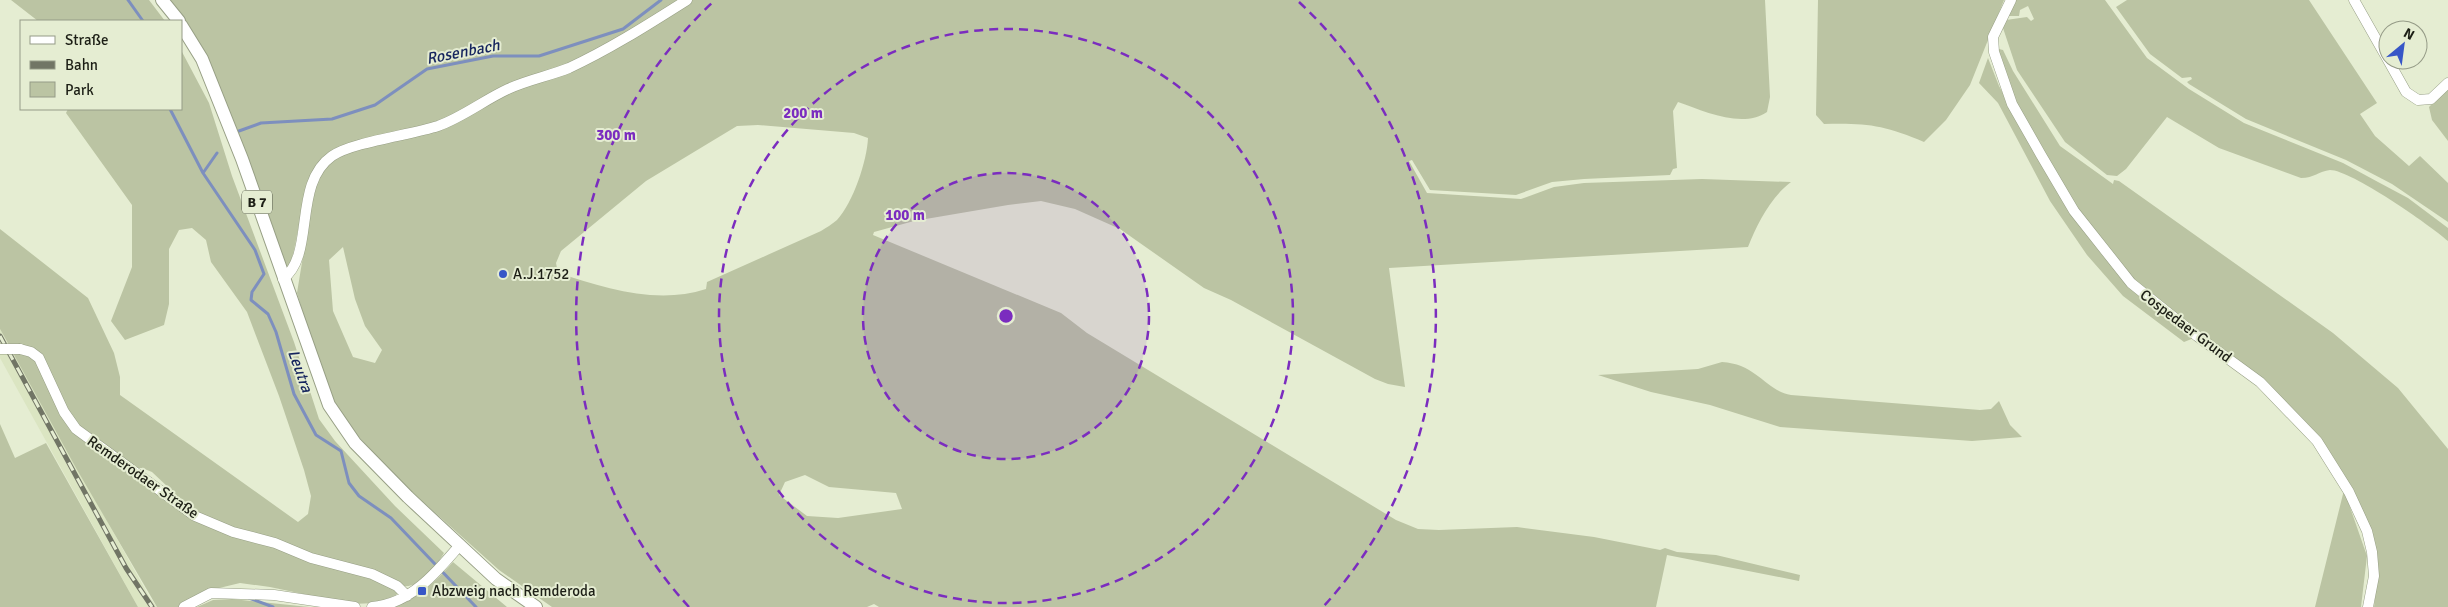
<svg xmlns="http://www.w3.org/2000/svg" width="2448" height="607" font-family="Signika,sans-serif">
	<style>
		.built { fill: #dbe5c2 }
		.green { fill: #bbc4a3; fill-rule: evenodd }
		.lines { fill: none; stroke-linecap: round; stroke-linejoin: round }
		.stream { stroke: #7d8fbe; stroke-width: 3 }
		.minor-casing { stroke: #979f85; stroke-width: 11 }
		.major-casing { stroke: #979f85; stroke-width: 14 }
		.minor { stroke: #fff; stroke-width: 10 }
		.major { stroke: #fff; stroke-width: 12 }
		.rail-casing { stroke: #717565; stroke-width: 5 }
		.rail { stroke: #e5edd2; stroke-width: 3; stroke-dasharray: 9; stroke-linecap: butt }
		.minor-bridge-casing { stroke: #979f85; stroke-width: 11; stroke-linecap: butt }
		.minor-bridge { stroke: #fff; stroke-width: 10 }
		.ring { fill: none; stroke: #7b2cbf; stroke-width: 2.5; stroke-dasharray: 9 6 }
		.poi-dot { fill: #3756c7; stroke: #e5edd2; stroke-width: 2 }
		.labels { text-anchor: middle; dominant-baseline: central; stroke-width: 4; stroke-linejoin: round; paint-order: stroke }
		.shield { fill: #e5edd2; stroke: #595d4e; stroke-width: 1 }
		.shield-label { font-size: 14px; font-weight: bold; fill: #1d1f16 }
		.poi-label { font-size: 15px; fill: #1d1f16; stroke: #e5edd2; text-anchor: start }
		.street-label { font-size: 15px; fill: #1d1f16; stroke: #e5edd2 }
		.water-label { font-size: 16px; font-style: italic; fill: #15245d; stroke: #e5edd2 }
		.centre { fill: #7b2cbf; stroke: #e5edd2; stroke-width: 2.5 }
		.ring-label { font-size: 15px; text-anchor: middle; font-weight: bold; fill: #7b2cbf; stroke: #e5edd2; stroke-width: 4; stroke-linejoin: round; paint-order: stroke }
	</style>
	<rect width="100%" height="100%" fill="#e5edd2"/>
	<path class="built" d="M 0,329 L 150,598 L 157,607 L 138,607 L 0,358 Z"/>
	<path class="green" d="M 11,0 L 149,0 L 165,21 L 38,21 Z
		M 167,0 L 1765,0 L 1770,97 L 1767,112 C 1742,129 1704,111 1678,102 L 1673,111 L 1677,168 L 1673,169 L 1670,175 L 1584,179 L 1552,182 L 1516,195 L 1430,190 L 1412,160 L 1409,161 L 1427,193 L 1521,199 L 1554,187 L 1584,183 L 1702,179 L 1791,182 C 1771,197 1757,224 1748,247 L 1389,268 L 1405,387 L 1388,384 L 1375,379 L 1231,300 L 1204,288 L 1120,229 L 1075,209 L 1041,201 L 1008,205 L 914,221 L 874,232 L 873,235 L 1061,313 L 1087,333 L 1396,520 L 1418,529 L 1439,530 L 1517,527 L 1594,537 L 1660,550 L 1665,548 L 1677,552 L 1716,555 L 1800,575 L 1799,581 L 1667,555 L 1656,607 L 879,607 L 874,604 L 867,607 L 552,607 L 499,570 L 402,483 L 357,435 L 340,411 L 325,384 L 297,293 L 304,250 L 306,189 L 294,250 L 289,268 L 286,268 L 246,159 ZM 758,125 L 854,133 L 868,138 C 867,161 853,203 837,220 C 832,224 826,228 821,231 L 707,282 L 706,289 C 657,305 605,288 558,273 L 556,263 L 561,251 L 646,181 L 737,126 ZM 343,247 L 355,299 L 365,326 L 382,350 L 375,363 L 353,357 L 333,311 L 329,260 ZM 805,475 L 829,487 L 896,493 L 902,509 L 838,518 L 807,516 L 779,495 L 785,482 Z
		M 1818,0 L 2004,0 L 1970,85 L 1946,120 L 1924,142 C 1884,125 1867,123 1824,124 L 1816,115 Z
		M 2016,0 L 2105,0 L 2147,58 L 2189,89 L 2244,123 L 2343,163 L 2378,182 L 2408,198 L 2448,228 L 2448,241 C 2430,225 2351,170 2330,170 C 2319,171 2314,178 2301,178 L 2219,148 L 2167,117 L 2126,169 L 2117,176 L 2107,175 L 2065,142 L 2017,70 L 2003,28 L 2006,20 L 2027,17 L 2031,21 L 2034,19 L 2028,6 L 2020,10 L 2019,16 L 2008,16 Z
		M 2127,0 L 2309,0 L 2377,103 L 2360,114 L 2375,136 L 2409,166 L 2420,156 L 2448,183 L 2448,222 L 2392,184 L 2346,160 L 2246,119 L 2189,84 L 2187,82 L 2192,79 L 2191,77 L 2182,78 L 2150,54 L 2116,7 Z
		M 1999,49 L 2003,50 L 2013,71 L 2060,146 L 2113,184 L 2114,180 L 2119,181 L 2333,333 L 2398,388 L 2448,449 L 2448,607 L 2374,607 L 2376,589 L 2370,533 L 2298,416 L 2134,281 L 2078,209 L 2006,85 L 1996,51 Z
		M 181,50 L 209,103 L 232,176 L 294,342 L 319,419 L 335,441 L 395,506 L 444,553 C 436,566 421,588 403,586 L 218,524 L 174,499 L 169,488 L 152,472 L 142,468 L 135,468 L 71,419 L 45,363 L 9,345 L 0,329 L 0,229 L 88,298 L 114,353 L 120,377 L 120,395 L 298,522 L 308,514 L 311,496 L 304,470 L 279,396 L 247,312 L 211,262 L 206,240 L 192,228 L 179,230 L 169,249 L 169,304 L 164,325 L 125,340 L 111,321 L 132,267 L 132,205 L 66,113 L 68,109 L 181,109 Z
		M 1988,58 L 1999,86 L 2038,158 L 2129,284 L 2194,338 L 2184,342 L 2123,296 L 2087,255 L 2050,201 L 1998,103 L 1979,83 Z
		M 2448,88 L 2448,141 L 2432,120 L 2429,107 Z
		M 13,353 L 34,357 L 62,413 L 186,512 L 388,583 L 398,594 L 377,603 L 351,604 L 270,587 L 240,583 L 215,589 L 180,607 L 157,607 L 76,468 Z
		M 1722,362 C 1757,364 1766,391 1791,395 L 1980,410 L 1991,409 L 1999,401 L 2010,425 L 2022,437 L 1972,441 L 1780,427 L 1710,405 L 1651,392 L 1598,375 L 1698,369 Z
		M 0,424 L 15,458 L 46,443 L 138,607 L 0,607 Z
		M 2344,490 L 2367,556 L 2361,607 L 2315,607 Z
		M 453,562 L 507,607 L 392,607 C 418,597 435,583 453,562 Z
		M 232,599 L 309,607 L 197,607 L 213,600 Z"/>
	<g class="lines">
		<path class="stream" d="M 128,0 L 143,21
			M 170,109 L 203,173 L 255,250 L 264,274 L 252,292 L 251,300 L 268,314 L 276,332 L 294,394 L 316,435 L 341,451 L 349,483 L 359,496 L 391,518 L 476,607
			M 239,131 L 261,123 L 332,119 L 375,105 L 427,69 L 493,56 L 539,56 L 623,29 L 661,0
			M 203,173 L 217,153
			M 249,598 L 273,607"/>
		<g class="minor-casing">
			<path id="minor" d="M 2011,0 L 1993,37 L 1994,52 L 2012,104 L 2041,155 L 2074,211 L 2131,283 L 2197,336 L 2260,382 L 2317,441 L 2349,492 L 2367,531 L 2372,552 L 2374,576 L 2368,607
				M 2354,0 L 2388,60
				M 2388,60 L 2406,92 L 2418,100 L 2431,99 L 2448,83
				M 283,279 C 316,254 292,184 332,156 C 352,142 411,135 438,126 C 463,117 484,100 508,89 C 527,80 549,76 569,68 C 610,49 649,24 687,0
				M 20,349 L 31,352 L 39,358 L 64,412 L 76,429 L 195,516 L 233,532 L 275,543 L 311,558 L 372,574 L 397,586 L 407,596
				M 184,607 L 211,593 L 274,595 L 355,607
				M 372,607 C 410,604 436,573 459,546"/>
		</g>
		<g class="major-casing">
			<path id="major" d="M 162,0 L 179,21
				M 181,25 L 202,59 L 242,159 L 329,405 L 355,443 L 408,497 L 496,579 L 536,607"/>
		</g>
		<use href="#minor" class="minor"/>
		<use href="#major" class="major"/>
		<g class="rail-casing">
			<path id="rail" d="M 0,336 L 126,568 L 152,607"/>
		</g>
		<use href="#rail" class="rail"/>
		<g class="minor-bridge-casing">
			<path id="minor-bridge" d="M 0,349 L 20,349"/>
		</g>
		<use href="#minor-bridge" class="minor-bridge"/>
	</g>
	<circle cx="1006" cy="316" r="143" fill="#7b2cbf" fill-opacity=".12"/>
	<g class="ring">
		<circle cx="1006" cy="316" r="143"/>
		<circle cx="1006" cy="316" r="287"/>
		<path d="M689 607A430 430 0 0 1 713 2M1299 2A430 430 0 0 1 1323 607"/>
	</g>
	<g class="poi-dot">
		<circle cx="503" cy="274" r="5"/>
		<rect x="417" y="586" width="10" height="10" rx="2.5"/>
	</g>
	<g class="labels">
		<rect class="shield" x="242" y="190.5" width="30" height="23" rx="4"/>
		<g class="shield-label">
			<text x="257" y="202">B 7</text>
		</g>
		<g class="poi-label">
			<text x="513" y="274">A.J.1752</text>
			<text x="432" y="591">Abzweig nach Remderoda</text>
		</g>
		<g class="street-label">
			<text transform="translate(2186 326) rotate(37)">Cospedaer Grund</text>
			<text transform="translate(143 477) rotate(35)">Remderodaer Straße</text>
		</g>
		<g class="water-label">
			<text transform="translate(463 52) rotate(-11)">Rosenbach</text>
			<text transform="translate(300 371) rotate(70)">Leutra</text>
		</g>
	</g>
	<circle cx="1006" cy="316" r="8" class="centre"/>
	<g class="ring-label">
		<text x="803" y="118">200 m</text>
		<text x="616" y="140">300 m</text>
		<text x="905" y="220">100 m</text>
	</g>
	<rect x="20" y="20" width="162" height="90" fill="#e5edd2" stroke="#959b87"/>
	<rect x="30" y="36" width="25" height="8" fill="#ffffff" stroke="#959b87"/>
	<text x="65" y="45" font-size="15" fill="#1d1f16">Straße</text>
	<rect x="30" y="61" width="25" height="8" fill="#717565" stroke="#959b87"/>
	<text x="65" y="70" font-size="15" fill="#1d1f16">Bahn</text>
	<rect x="30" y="82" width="25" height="15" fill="#bbc4a3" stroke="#959b87"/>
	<text x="65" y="95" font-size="15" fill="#1d1f16">Park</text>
	<g transform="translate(2403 45) rotate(29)"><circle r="24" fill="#e5edd2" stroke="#959b87"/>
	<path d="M0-4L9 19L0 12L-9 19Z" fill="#3756c7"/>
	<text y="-8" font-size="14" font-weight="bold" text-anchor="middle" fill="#1d1f16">N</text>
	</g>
</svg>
